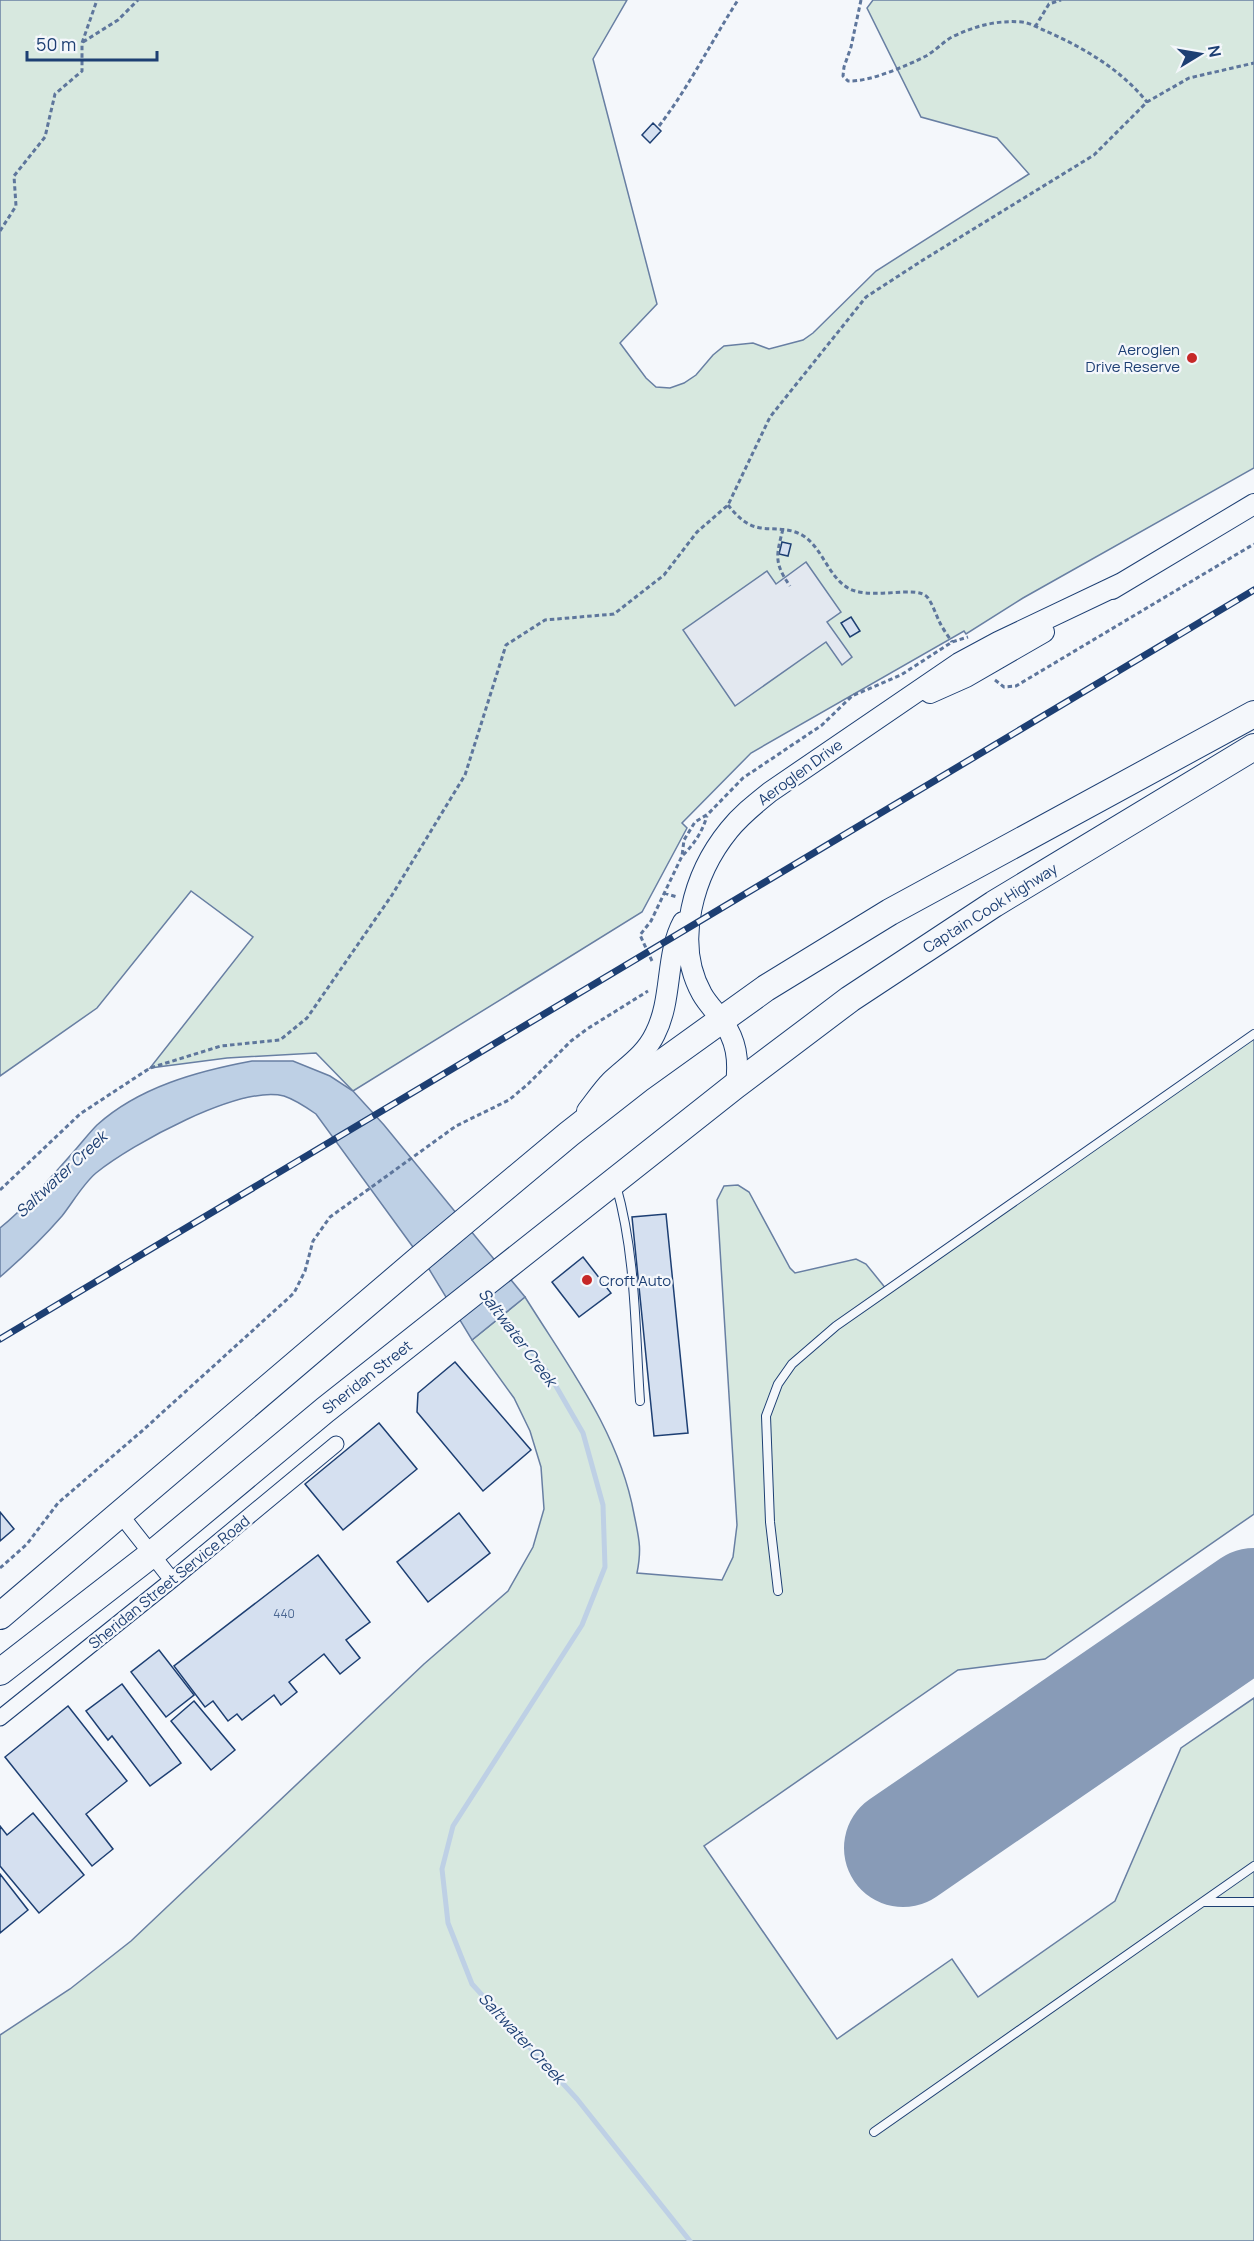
<svg xmlns="http://www.w3.org/2000/svg" width="1254" height="2241" font-family="Manrope,sans-serif">
	<style>
		.green { fill: #d7e8df; stroke: #687fa3; stroke-width: 1.5 }
		.parking { fill: #e3e8f0; stroke: #687fa3; stroke-width: 1.5 }
		.water { fill: #bed0e5; stroke: #687fa3; stroke-width: 1.5 }
		.lines { fill: none; stroke-linecap: round; stroke-linejoin: round }
		.stream { stroke: #bed0e5; stroke-width: 5 }
		.runway { stroke: #889bb7; stroke-width: 118 }
		.building { fill: #d5e0f0; stroke: #1d3f73; stroke-width: 1.5 }
		.service-casing { stroke: #1d3f73; stroke-width: 10 }
		.minor-casing { stroke: #1d3f73; stroke-width: 17 }
		.tertiary-casing { stroke: #1d3f73; stroke-width: 22 }
		.trunk-casing { stroke: #1d3f73; stroke-width: 28 }
		.path { stroke: #5e769c; stroke-width: 3; stroke-dasharray: 4.5 3; stroke-linecap: butt }
		.service { stroke: #f4f7fb; stroke-width: 8 }
		.minor { stroke: #f4f7fb; stroke-width: 15 }
		.tertiary { stroke: #f4f7fb; stroke-width: 20 }
		.trunk { stroke: #f4f7fb; stroke-width: 26 }
		.rail-casing { stroke: #1d3f73; stroke-width: 7 }
		.rail { stroke: #f4f7fb; stroke-width: 4.5; stroke-dasharray: 14; stroke-linecap: butt }
		.poi-dot { fill: #c62828; stroke: #f4f7fb; stroke-width: 2 }
		.labels { text-anchor: middle; dominant-baseline: central; stroke-width: 4.5; stroke-linejoin: round; paint-order: stroke }
		.number-label { font-size: 12px; fill: #4b6792 }
		.poi-label { font-size: 15px; fill: #1d3f73; stroke: #f4f7fb; text-anchor: end }
		.street-label { font-size: 15px; fill: #1d3f73; stroke: #f4f7fb }
		.water-label { font-size: 16px; font-style: italic; fill: #1d3f73; stroke: #f4f7fb }
	</style>
	<rect width="100%" height="100%" fill="#f4f7fb"/>
	<path class="green" d="M 0,0 L 627,0 L 593,59 L 657,304 L 620,343 L 646,378 L 656,387 L 670,388 L 684,383 L 696,375 L 713,355 L 724,346 L 753,343 L 769,349 L 803,340 L 813,333 L 876,271 L 1029,174 L 997,138 L 921,117 L 867,8 L 873,0 L 1254,0 L 1254,468 L 1023,598 L 966,634 L 964,631 L 751,753 L 682,823 L 687,828 L 642,912 L 353,1091 L 316,1053 L 227,1058 L 150,1068 L 253,937 L 191,891 L 97,1008 L 0,1076 Z
		M 1254,1034 L 1254,1514 L 1045,1659 L 958,1670 L 704,1846 L 837,2039 L 952,1959 L 978,1997 L 1115,1901 L 1181,1748 L 1254,1698 L 1254,2241 L 0,2241 L 0,2035 L 70,1989 L 131,1941 L 424,1664 L 508,1591 L 533,1547 L 544,1509 L 541,1467 L 530,1431 L 514,1398 L 472,1340 L 525,1297 C 568,1366 619,1432 634,1514 C 639,1539 642,1548 637,1573 L 722,1580 L 733,1557 L 737,1525 L 717,1200 L 724,1186 L 738,1185 L 749,1192 L 790,1268 L 795,1273 L 856,1259 L 866,1264 L 887,1290 Z"/>
	<path class="parking" d="M 806,562 L 841,612 L 827,622 L 852,657 L 842,665 L 826,642 L 735,706 L 683,630 L 767,571 L 776,584 Z"/>
	<path class="water" d="M 252,1061 L 293,1061 L 330,1076 L 353,1091 L 384,1125 L 525,1297 L 472,1340 L 429,1269 L 316,1114 C 306,1107 296,1100 284,1096 C 239,1085 132,1144 96,1173 C 83,1184 73,1202 62,1216 C 43,1238 22,1258 0,1277 L 0,1228 C 28,1205 52,1176 76,1149 C 83,1141 90,1132 97,1125 C 139,1087 198,1071 252,1061 Z"/>
	<g class="lines">
		<path class="stream" d="M 498,1310 L 549,1374 L 583,1433 L 603,1505 L 605,1567 L 582,1625 L 453,1826 L 442,1869 L 448,1923 L 472,1984 L 577,2099 L 690,2241"/>
		<path class="runway" d="M 903,1848 L 1254,1607"/>
	</g>
	<path class="building" d="M 653,123 L 661,131 L 650,143 L 642,135 Z
		M 782,542 L 791,544 L 788,556 L 779,554 Z
		M 851,617 L 860,631 L 850,637 L 841,623 Z
		M 666,1214 L 688,1433 L 654,1436 L 632,1217 Z
		M 583,1257 L 611,1293 L 579,1317 L 552,1282 Z
		M 455,1362 L 531,1450 L 483,1491 L 417,1412 L 418,1393 Z
		M 379,1423 L 417,1469 L 343,1530 L 305,1484 Z
		M 0,1512 L 14,1529 L 0,1541 Z
		M 459,1513 L 490,1553 L 428,1602 L 397,1562 Z
		M 318,1555 L 370,1622 L 346,1640 L 360,1658 L 340,1674 L 324,1654 L 289,1682 L 297,1692 L 281,1705 L 274,1695 L 242,1720 L 237,1714 L 228,1721 L 213,1701 L 205,1707 L 174,1666 Z
		M 159,1650 L 194,1695 L 166,1717 L 131,1672 Z
		M 122,1684 L 181,1763 L 150,1786 L 112,1736 L 108,1740 L 86,1711 Z
		M 194,1701 L 235,1750 L 211,1770 L 171,1721 Z
		M 68,1706 L 127,1781 L 86,1814 L 113,1849 L 92,1866 L 5,1757 Z
		M 33,1813 L 84,1875 L 39,1913 L 0,1866 L 0,1826 L 7,1835 Z
		M 0,1874 L 28,1910 L 0,1933 Z"/>
	<g class="lines">
		<g class="service-casing">
			<path id="service" d="M 616,1185 C 636,1255 635,1329 640,1401
				M 778,1591 L 770,1522 L 766,1416 L 778,1384 L 792,1364 L 836,1326 L 1254,1034
				M 1205,1902 L 1254,1902
				M 874,2132 L 1254,1866"/>
		</g>
		<g class="minor-casing">
			<path id="minor" d="M 120,1514 L 172,1580
				M 0,1718 L 172,1580 L 336,1444"/>
		</g>
		<g class="tertiary-casing">
			<path id="tertiary" d="M 1112,589 L 1254,504
				M 930,693 L 966,677 L 1044,632
				M 736,1085 C 739,1060 737,1040 721,1019 C 715,1011 707,1003 702,994 C 673,942 694,873 729,830 C 741,815 755,804 770,792 L 959,663 L 998,642 L 1122,583
				M 587,1111 C 595,1101 602,1090 611,1081 C 627,1066 645,1055 655,1034 C 673,999 665,955 683,922"/>
		</g>
		<g class="trunk-casing">
			<path id="trunk" d="M 0,1616 L 417,1261 L 569,1134 L 638,1080 L 766,988 L 890,912 L 1254,714
				M 0,1672 L 152,1554 L 325,1410 L 736,1085 L 850,999 L 994,904 L 1254,747"/>
		</g>
		<path class="path" d="M 861,0 L 851,47 L 844,67 L 843,76 L 848,81 C 870,82 906,66 926,56 C 935,51 943,42 952,37 C 975,26 996,20 1022,22 C 1031,23 1040,29 1048,32 C 1086,49 1121,70 1147,102
			M 1035,27 L 1049,4 L 1061,0
			M 83,42 L 118,20 L 138,0
			M 659,126 C 689,87 711,42 738,0
			M 0,231 L 16,206 L 14,176 L 45,137 L 55,94 L 82,71 L 82,43 L 97,0
			M 728,505 C 736,515 746,526 761,528 C 776,530 791,527 805,537 C 822,549 828,574 845,586 C 867,603 917,583 928,598 C 933,605 936,615 940,623 C 943,629 948,636 952,642
			M 783,529 C 776,556 774,563 790,586
			M 995,680 L 1004,687 L 1016,686 L 1254,544
			M 683,855 C 695,843 702,832 707,816
			M 664,893 L 677,897
			M 652,961 L 640,935 L 651,921 L 682,856 L 684,840 L 695,822 L 708,814 L 743,778 L 822,725 L 852,696 L 901,675 L 952,642 L 968,637
			M 0,1190 L 80,1114 L 150,1068 L 221,1046 L 280,1040 L 307,1018 L 392,895 L 465,775 L 506,645 L 545,620 L 614,614 L 664,575 L 697,532 L 728,505 L 770,417 L 866,297 L 923,260 L 1094,155 L 1147,102 L 1189,78 L 1254,63
			M 0,1568 L 27,1544 L 58,1503 L 142,1431 L 294,1293 L 305,1271 L 313,1241 L 330,1217 L 456,1126 L 509,1100 L 528,1084 L 571,1041 L 587,1029 L 648,991"/>
		<use href="#service" class="service"/>
		<use href="#minor" class="minor"/>
		<use href="#tertiary" class="tertiary"/>
		<use href="#trunk" class="trunk"/>
		<g class="rail-casing">
			<path id="rail" d="M 0,1339 L 1254,590"/>
		</g>
		<use href="#rail" class="rail"/>
	</g>
	<g class="poi-dot">
		<circle cx="1192" cy="358" r="6"/>
		<circle cx="587" cy="1280" r="6"/>
	</g>
	<g class="labels">
		<g class="number-label">
			<text x="284" y="1613">440</text>
		</g>
		<g class="poi-label">
			<text x="1180" y="349">Aeroglen<tspan x="1180" dy="17">Drive Reserve</tspan></text>
			<text x="599" y="1280" text-anchor="start">Croft Auto</text>
		</g>
		<g class="street-label">
			<text transform="translate(800 772) rotate(-36)">Aeroglen Drive</text>
			<text transform="translate(990 908) rotate(-32)">Captain Cook Highway</text>
			<text transform="translate(367 1377) rotate(-38)">Sheridan Street</text>
			<text transform="translate(169 1582) rotate(-39)">Sheridan Street Service Road</text>
		</g>
		<g class="water-label">
			<text transform="translate(61 1174) rotate(-43)">Saltwater Creek</text>
			<text transform="translate(518 1337) rotate(53)">Saltwater Creek</text>
			<text transform="translate(522 2038) rotate(47)">Saltwater Creek</text>
		</g>
	</g>
	<g transform="translate(1200 54) rotate(79)" stroke="#f4f7fb" stroke-width="4.5" paint-order="stroke">
	<path d="M0-4.5L10 22L0 15L-10 22Z" fill="#1d3f73"/>
	<text y="-9" font-size="16" font-weight="bold" text-anchor="middle" fill="#1d3f73">N</text>
	</g>
	<path d="M27 51v9h130v-9" fill="none" stroke="#1d3f73" stroke-width="3"/>
	<text x="36" y="51" font-size="18" fill="#1d3f73" stroke="#f4f7fb" stroke-width="4.5" paint-order="stroke">50 m</text>
</svg>
